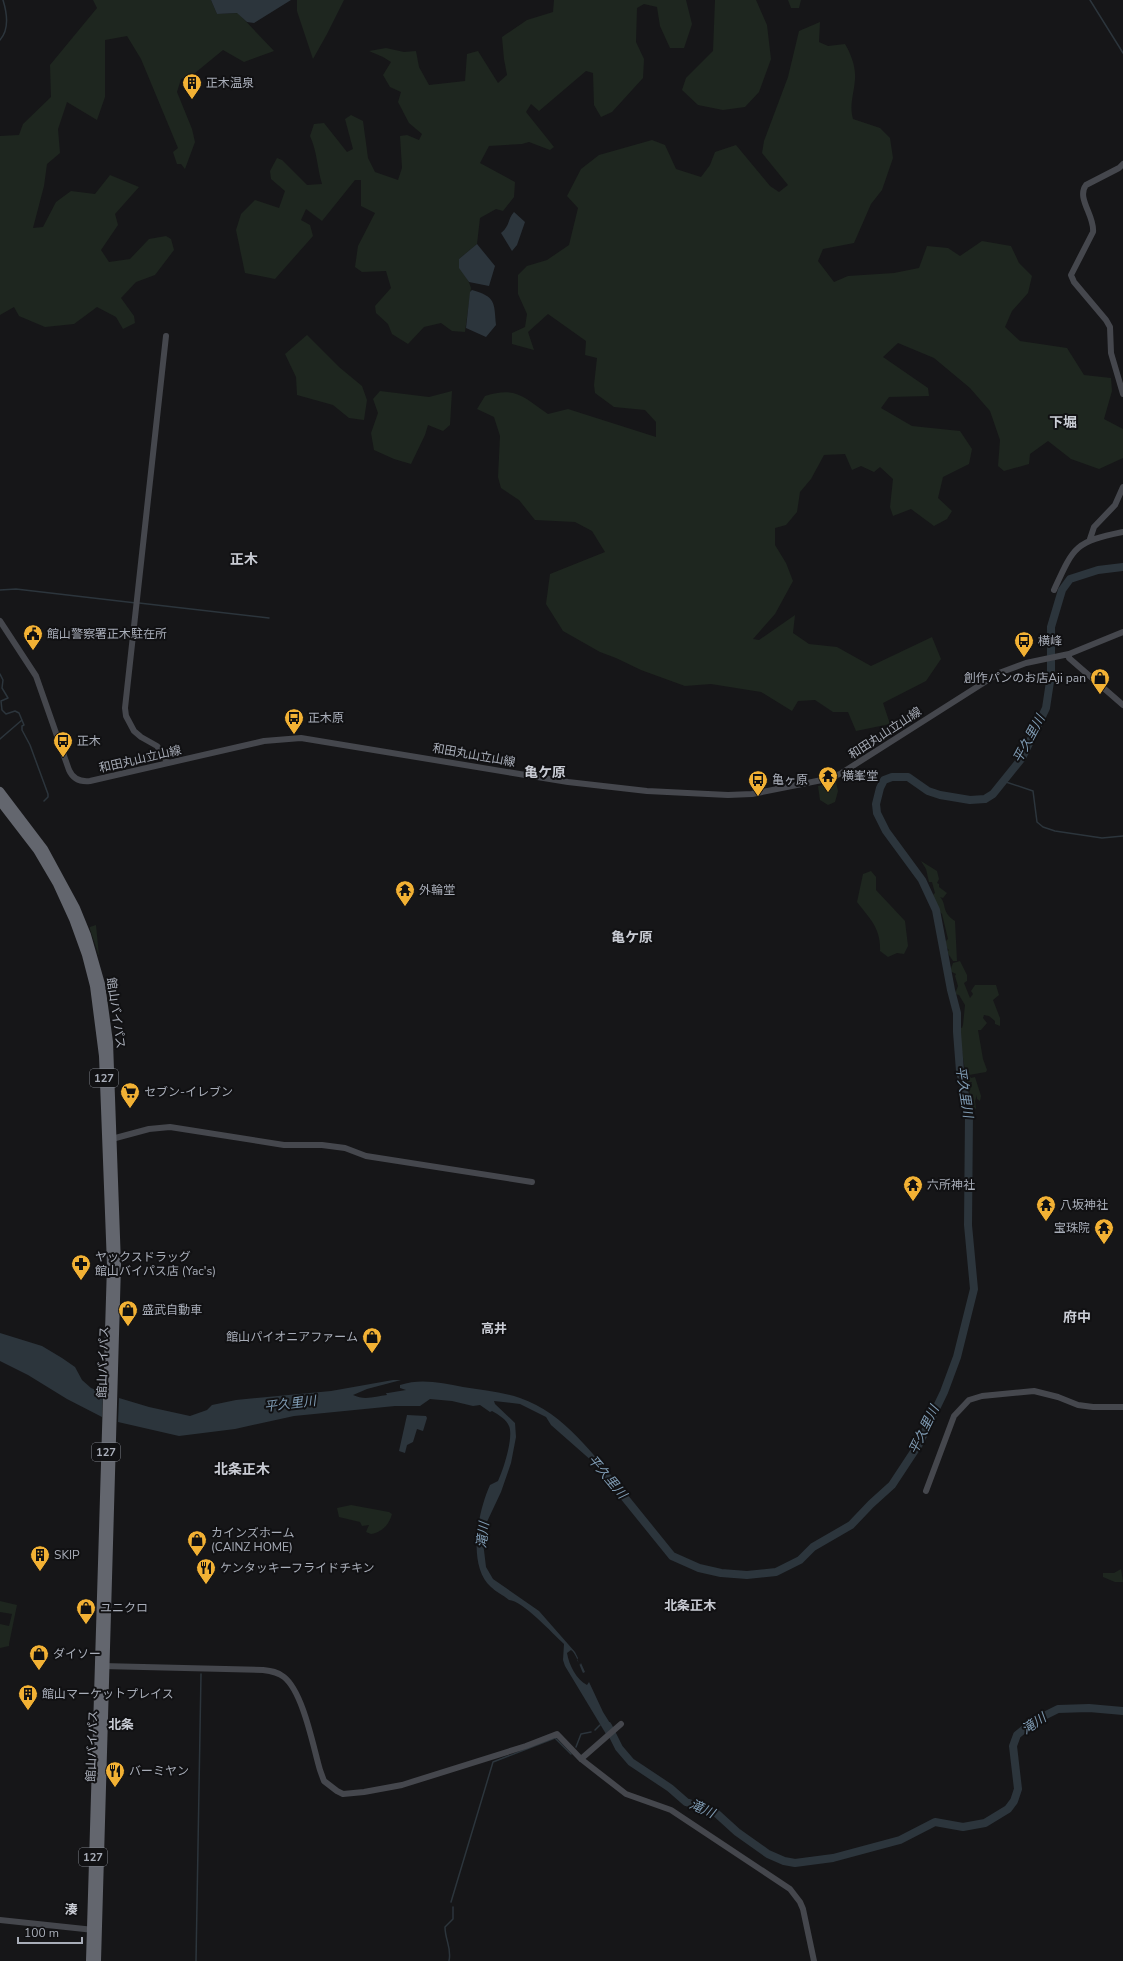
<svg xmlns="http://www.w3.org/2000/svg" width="1123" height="1961" font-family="'Nunito Sans','Noto Sans JP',sans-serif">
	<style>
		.green { fill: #1e261f }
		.water { fill: #2c353c }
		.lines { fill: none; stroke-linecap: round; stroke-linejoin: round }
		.stream { stroke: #2c353c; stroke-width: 1.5 }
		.river { stroke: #2c353c; stroke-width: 8 }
		.secondary { stroke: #45474d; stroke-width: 6 }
		.highway { stroke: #63666e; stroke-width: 8 }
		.labels { text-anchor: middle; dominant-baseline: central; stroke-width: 4; stroke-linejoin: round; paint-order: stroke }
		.shield { fill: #111113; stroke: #7b7e86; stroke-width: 1 }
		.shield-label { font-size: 11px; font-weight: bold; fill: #a8adb8 }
		.poi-label { font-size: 12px; fill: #a8adb8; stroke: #111113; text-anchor: start }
		.street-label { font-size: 12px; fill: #a8adb8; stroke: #111113 }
		.water-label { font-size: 13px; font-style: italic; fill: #7f9bb3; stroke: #111113 }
		.neighbourhood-label { font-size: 13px; font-weight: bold; fill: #c9ccd4; stroke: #111113 }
		.quarter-label { font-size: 14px; font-weight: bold; fill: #c9ccd4; stroke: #111113 }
	</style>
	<rect width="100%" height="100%" fill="#161618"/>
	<path class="green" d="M 93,0 L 211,0 L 217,14 L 238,13 L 274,51 L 244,62 L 223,50 L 195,73 L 181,79 L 177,92 L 192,129 L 195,142 L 185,169 L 181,164 L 177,164 L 173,152 L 178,148 L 141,59 L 127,36 L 105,40 L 105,97 L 97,120 L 67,102 L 58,129 L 60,153 L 47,164 L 44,186 L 33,228 L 43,227 L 56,202 L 71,191 L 95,194 L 110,175 L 139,187 L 115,214 L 118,225 L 101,250 L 109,262 L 130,259 L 149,239 L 166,236 L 171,239 L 174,250 L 155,275 L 136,282 L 121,298 L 134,316 L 135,323 L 123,329 L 116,317 L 97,307 L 74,324 L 45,327 L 19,316 L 14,307 L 0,315 L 0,136 L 19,135 L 23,124 L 51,97 L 50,65 L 97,8 Z
		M 297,0 L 344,0 L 327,34 L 313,59 L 297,11 Z
		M 554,0 L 686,0 L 692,24 L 684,48 L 670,48 L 660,26 L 657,7 L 644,4 L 637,8 L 636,42 L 644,59 L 643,78 L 612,112 L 601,117 L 594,105 L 593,73 L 586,71 L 539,111 L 531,104 L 526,112 L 554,147 L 550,150 L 529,142 L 522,144 L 489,146 L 480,163 L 515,182 L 514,197 L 503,211 L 496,209 L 480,218 L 477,244 L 459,259 C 460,271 468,277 471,288 L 465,332 L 452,331 L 441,323 L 424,327 L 408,344 L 392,334 L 388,324 L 376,313 L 375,306 L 391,288 L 386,271 L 362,272 L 355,267 L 358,246 L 375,213 L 361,206 L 361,180 L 355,180 L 322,221 L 306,209 L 301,220 L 310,225 L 313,236 L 275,279 L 245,273 L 236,230 L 241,214 L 255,200 L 279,208 L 285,191 L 271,179 L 270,171 L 277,158 L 282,160 L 307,185 L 322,184 C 317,167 317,151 310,136 L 314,124 L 324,123 L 347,152 L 353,149 L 345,119 L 351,115 L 363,121 L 368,158 L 375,172 L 398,180 L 402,168 L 400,136 L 407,135 L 419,140 L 422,134 L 409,123 L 398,102 L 401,92 L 390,87 L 383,75 L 391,62 L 383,57 L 369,51 L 386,48 L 404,52 L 416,51 L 419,67 L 429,85 L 465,81 L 467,54 L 478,51 L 498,83 L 507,75 L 504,59 L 502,37 L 527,20 L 553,12 Z
		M 715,0 L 756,0 L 767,25 L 771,59 L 759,92 L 745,107 L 723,110 L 698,105 L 682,90 L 686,78 L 713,51 Z
		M 788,0 L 801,0 L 799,8 L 791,8 Z
		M 820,22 L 819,42 L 828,46 L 845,44 C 851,54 856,67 855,79 C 854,94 849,105 853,119 L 880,128 L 890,138 L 893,158 L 882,190 L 871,204 L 854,243 L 823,249 L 818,261 L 834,282 L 848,276 L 894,273 L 919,268 L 927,246 L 948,248 L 960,256 L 982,241 L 1011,246 L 1019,263 L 1032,276 L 1028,293 L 1012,311 L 1005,327 L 1020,341 L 1067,348 L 1084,375 L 1111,378 L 1112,391 L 1104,419 L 1123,429 L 1123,458 L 1099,469 L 1071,459 L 1048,441 L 1030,454 L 1029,464 L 1004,471 L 998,466 L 1000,440 L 990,411 L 970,388 L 934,358 L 898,343 L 883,357 L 928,388 L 929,396 L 889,397 L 881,408 L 912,426 L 960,431 L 972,449 L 969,464 L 943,477 L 938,498 L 952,511 L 947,519 L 934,526 L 911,509 L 893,516 L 890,507 L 893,479 L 880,467 L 874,472 L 861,466 L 852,470 L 845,454 L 824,455 L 811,479 L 800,492 L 797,512 L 786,525 L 775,528 L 775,545 L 786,563 L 793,581 L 775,614 L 753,639 L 759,640 L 795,615 L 793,633 L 809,644 L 837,647 L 871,666 L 932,637 L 941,659 L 926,681 L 883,703 L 890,724 L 856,731 L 848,712 L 833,712 L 815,700 L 798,701 L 792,711 L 761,692 L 711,684 L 685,686 L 641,670 L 616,658 L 600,652 L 563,631 L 546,604 L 550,574 L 605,552 L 592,531 L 575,522 L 535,520 L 519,500 L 501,488 L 498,477 L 500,436 L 494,417 L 477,409 L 485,396 C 516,386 523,397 548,414 L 568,409 L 656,437 L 656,422 L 645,410 L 614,407 L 595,393 L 594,385 L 597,358 L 585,355 L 586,341 L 548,314 L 528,332 L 534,350 L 512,344 L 512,333 L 525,327 L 527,314 L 518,294 L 518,275 L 527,266 L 547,260 L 569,245 L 578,208 L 567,196 L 581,169 L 599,155 L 652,140 L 665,145 L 676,169 L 701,177 L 710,165 L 715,152 L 736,145 L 770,186 L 779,192 L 788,185 L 762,153 L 764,141 L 788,77 L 799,31 Z
		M 307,335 L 339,367 L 362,386 L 367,400 L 364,420 L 349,418 L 333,405 L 297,395 L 296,377 L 285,354 Z
		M 380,391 L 429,397 L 452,391 L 450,425 L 443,431 L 428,425 L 425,435 L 411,464 L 394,459 L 374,450 L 371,433 L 378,413 L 373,399 Z
		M 836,782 L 838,791 L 835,802 L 828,805 L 820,800 L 818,786 Z
		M 921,861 L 937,871 L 939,879 L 937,883 L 939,884 L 939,887 L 947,893 L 943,898 L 940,897 C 947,904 941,912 955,921 L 957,961 L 953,961 L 947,952 L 949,950 L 947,948 L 945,942 L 948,939 L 942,914 L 937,909 L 933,895 L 935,893 L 932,882 L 929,882 L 926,869 Z
		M 871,871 L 876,877 L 876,890 L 905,921 L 908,946 L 904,954 L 897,953 L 888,957 L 880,951 C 881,928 870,919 857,902 L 863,874 Z
		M 96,925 L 99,956 L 90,929 L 90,927 Z
		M 960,961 L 967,975 L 967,981 L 964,983 L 970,998 L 973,994 L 971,991 L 975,985 L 996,985 L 999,995 L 993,1000 L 1000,1018 L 1000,1026 L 995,1024 L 995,1021 L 989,1016 L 984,1015 L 983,1018 L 987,1023 L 981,1030 L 978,1030 L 983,1059 L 987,1070 L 986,1072 L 969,1075 L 971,1078 L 975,1077 L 981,1096 L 980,1101 L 977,1099 L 977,1095 L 975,1101 L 976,1108 L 973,1111 L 969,1090 L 966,1086 L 971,1085 L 972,1082 L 967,1082 L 962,1052 L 958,1043 L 961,1034 L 960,1027 L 962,1028 L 963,1025 L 965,1005 L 959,995 L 955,994 L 958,986 L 955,976 L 956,974 L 950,971 L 953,963 Z
		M 351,1505 L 389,1512 L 392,1514 C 389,1525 382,1532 371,1534 L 366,1532 L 369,1525 L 362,1526 L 360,1522 L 339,1517 L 337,1508 Z
		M 1121,1569 L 1123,1582 L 1115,1582 L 1103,1577 L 1103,1573 L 1114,1573 Z
		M 0,1601 L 17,1605 L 9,1644 L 9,1646 L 0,1648 L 0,1624 L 9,1626 L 12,1614 L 0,1612 Z"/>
	<path class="water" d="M 211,0 L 291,0 L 254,23 L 247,22 L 237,13 L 217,14 Z
		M 514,212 L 525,222 L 517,245 L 512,251 L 501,233 C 510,226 508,218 514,212 Z
		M 477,244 L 495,266 L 489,286 L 469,282 L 459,268 L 459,259 Z
		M 472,290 C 496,297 494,302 496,325 L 486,337 L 466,328 L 470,292 Z
		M 0,1333 L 42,1346 L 62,1358 L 75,1367 L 82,1380 L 91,1388 L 103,1393 L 102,1417 L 67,1399 L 28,1375 L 0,1361 Z
		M 393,1380 L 401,1380 L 367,1389 L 353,1395 C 365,1401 376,1396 387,1395 L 386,1393 L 388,1393 L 406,1390 L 400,1388 L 400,1385 C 421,1378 442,1383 463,1387 C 482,1390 502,1392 520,1398 C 565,1413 594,1457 624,1490 L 623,1497 L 619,1495 L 597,1469 L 593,1462 L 551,1425 L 546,1417 L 520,1404 L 494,1401 L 495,1404 L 515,1423 L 516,1437 L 511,1463 L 501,1492 L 485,1526 L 483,1542 L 486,1567 L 493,1579 L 539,1611 L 575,1652 L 578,1658 L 577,1660 L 580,1665 L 581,1663 L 585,1672 L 583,1673 C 580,1667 576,1653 571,1650 L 567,1653 C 569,1665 576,1679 587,1685 L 589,1682 L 603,1712 L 613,1728 L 606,1734 L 565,1666 L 563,1660 L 564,1644 C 553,1634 522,1600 509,1600 C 503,1595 496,1592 491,1587 C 466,1565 479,1509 490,1485 L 498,1481 C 503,1471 514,1437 509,1426 C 506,1419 499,1415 492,1411 L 490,1412 L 480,1405 L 473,1406 L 452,1401 L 430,1399 L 420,1406 L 395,1406 L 294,1416 L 235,1429 L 179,1436 L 118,1422 L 119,1398 L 149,1407 L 190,1416 L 207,1410 L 212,1405 L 236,1400 L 331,1391 Z
		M 407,1415 L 426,1416 L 427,1418 L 423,1431 L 417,1429 L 413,1442 L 407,1445 L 405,1453 L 399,1451 Z"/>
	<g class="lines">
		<path class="stream" d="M 1090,0 L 1123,53
			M 0,40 C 10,29 7,13 3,0
			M 0,590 L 16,589 L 136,603
			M 139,603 L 269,618
			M 0,674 L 3,680 L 2,688 L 8,698 L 1,701 L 2,710 L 6,714 L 15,711 L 19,713 L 24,725 L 22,726 L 22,730 L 30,745 L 48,794 L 48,797 L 44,801
			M 0,739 L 22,720
			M 1003,781 L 1033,791 L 1037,822 L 1043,827 L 1055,831 L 1102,838 L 1123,836
			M 595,1730 L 600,1725
			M 576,1747 L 581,1734 L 591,1732
			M 451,1902 L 493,1762 L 555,1738 L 571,1754
			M 196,1961 L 201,1674
			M 449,1961 C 452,1948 445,1940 445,1927 L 453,1919 L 453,1907"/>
		<path class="river" d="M 617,1488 L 672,1556 L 699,1568 L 721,1573 L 747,1575 L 776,1572 L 800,1560 L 813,1547 L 851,1525 L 871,1504 L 892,1485 L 919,1444 L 944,1392 L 957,1357 L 974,1289 L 968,1225 L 969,1114 L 960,1071 L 957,1032 L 957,1013 L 951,990 L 936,910 L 922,880 L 886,831 L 877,813 L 876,804 L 880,788 L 884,780 L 892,777 L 908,777 L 928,791 L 940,795 L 970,800 L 985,799 L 993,794 L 1022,758 L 1046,708 L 1051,675 L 1051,627 L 1062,590 L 1070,579 L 1098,570 L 1123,567
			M 608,1726 L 619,1748 L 631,1762 L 670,1788 L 686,1802 L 715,1812 L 737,1832 L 768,1854 L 784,1861 L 795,1863 L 833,1858 L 900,1840 L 935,1822 L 963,1827 L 985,1823 L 1008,1809 L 1014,1801 L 1018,1789 L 1013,1746 L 1017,1735 L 1034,1721 L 1058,1709 L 1089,1708 L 1123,1711"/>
		<path class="secondary" d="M 1123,164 L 1119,168 L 1086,185 C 1076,198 1095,216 1093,232 L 1071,275 L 1074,282 L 1106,320 L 1110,327 L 1111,353 L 1123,394
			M 166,336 L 125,708 L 126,716 L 134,731 L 141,737 L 157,746 L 168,763
			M 1090,539 L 1094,527 L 1115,505 L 1123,487
			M 1054,590 C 1074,546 1075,542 1123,532
			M 0,621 L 36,676 L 69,770 C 73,779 81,782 90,781 L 264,741 L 301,738 L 568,782 L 647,791 L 728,795 L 752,794 L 822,780 L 840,774 L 999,673 L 1026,663 L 1069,654 L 1123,632
			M 1069,654 L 1069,658 L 1123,705
			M 108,1140 L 149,1129 L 170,1127 L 284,1145 L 322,1145 L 345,1148 L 366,1156 L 532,1182
			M 926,1491 L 954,1416 L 969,1400 L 982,1396 L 1034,1391 L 1058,1397 L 1078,1405 L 1093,1407 L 1123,1407
			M 102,1666 L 263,1670 C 271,1671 278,1672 284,1677 C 303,1692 313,1746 320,1770 L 324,1781 L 337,1791 L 343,1794 L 364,1792 L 402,1785 L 526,1746 L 557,1734 L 581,1759 L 626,1794 L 671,1810 L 790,1889 L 800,1902 L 803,1909 L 814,1961
			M 581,1759 L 621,1724
			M 0,1920 L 94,1930"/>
		<path class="highway" d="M 0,791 L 44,849 L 76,908 L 87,935 L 101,984 L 109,1042 L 117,1265 L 97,1961
			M 0,802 L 37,850 L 57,884 L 73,919 L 86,955 L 94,986 L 103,1056 L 111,1265 L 90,1961"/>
	</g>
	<defs>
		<g id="building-pin" transform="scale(1)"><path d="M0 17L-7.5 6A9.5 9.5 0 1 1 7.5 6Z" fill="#f2b134" stroke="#111113"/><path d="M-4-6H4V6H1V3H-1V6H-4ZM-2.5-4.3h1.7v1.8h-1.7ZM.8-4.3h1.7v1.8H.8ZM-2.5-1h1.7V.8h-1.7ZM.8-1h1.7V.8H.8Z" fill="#111"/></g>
		<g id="civic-pin" transform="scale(1)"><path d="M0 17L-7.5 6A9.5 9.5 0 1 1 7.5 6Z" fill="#f2b134" stroke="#111113"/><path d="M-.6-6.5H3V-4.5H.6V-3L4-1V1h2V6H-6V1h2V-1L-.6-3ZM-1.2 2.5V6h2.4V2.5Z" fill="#111"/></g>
		<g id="bus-pin" transform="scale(1)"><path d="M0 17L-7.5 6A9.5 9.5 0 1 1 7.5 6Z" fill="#f2b134" stroke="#111113"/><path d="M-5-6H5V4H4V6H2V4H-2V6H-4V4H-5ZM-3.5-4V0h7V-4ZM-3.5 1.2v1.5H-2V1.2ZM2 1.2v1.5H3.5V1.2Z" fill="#111"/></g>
		<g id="shop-pin" transform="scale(1)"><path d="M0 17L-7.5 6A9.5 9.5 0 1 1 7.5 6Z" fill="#f2b134" stroke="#111113"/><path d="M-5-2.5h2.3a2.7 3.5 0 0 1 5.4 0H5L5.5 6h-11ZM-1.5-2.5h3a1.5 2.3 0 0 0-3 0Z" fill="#111"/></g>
		<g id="temple-pin" transform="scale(1)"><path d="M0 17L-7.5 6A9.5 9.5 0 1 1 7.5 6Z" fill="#f2b134" stroke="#111113"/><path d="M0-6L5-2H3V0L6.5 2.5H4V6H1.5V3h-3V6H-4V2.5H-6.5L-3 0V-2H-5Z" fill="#111"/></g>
		<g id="supermarket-pin" transform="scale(1)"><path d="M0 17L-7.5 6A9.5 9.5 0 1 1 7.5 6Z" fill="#f2b134" stroke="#111113"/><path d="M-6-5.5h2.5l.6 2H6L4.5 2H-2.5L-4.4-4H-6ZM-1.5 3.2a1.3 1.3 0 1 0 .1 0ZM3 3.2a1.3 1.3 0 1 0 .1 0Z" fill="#111"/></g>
		<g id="pharmacy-pin" transform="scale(1)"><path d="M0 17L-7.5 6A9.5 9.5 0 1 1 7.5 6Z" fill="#f2b134" stroke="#111113"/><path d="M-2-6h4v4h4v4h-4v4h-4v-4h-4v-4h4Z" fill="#111"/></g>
		<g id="restaurant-pin" transform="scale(1)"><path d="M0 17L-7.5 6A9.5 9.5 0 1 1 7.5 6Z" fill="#f2b134" stroke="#111113"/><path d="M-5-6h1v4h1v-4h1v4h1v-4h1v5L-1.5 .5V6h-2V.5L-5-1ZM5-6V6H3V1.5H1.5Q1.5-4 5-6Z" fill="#111"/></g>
	</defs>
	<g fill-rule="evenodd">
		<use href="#building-pin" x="192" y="83"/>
		<use href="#civic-pin" x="33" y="634"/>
		<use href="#bus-pin" x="1024" y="641"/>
		<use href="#shop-pin" x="1100" y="678"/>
		<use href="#bus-pin" x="294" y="718"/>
		<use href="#bus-pin" x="63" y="741"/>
		<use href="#temple-pin" x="828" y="776"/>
		<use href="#bus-pin" x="758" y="780"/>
		<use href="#temple-pin" x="405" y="890"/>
		<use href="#supermarket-pin" x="130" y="1092"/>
		<use href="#temple-pin" x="913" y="1185"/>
		<use href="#temple-pin" x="1046" y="1205"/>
		<use href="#temple-pin" x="1104" y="1228"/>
		<use href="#pharmacy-pin" x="81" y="1264"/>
		<use href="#shop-pin" x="128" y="1310"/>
		<use href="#shop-pin" x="372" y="1337"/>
		<use href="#shop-pin" x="197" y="1540"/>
		<use href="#building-pin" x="40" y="1555"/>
		<use href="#restaurant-pin" x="206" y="1568"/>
		<use href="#shop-pin" x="86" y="1608"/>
		<use href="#shop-pin" x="39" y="1654"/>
		<use href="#building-pin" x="28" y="1694"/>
		<use href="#restaurant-pin" x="115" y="1771"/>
	</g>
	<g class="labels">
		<g class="shield">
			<rect x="90" y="1069" width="28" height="18" rx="3"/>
			<rect x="92" y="1443" width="28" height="18" rx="3"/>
			<rect x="79" y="1848" width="28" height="18" rx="3"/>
		</g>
		<g class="shield-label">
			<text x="104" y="1078">127</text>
			<text x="106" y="1452">127</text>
			<text x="93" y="1857">127</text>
		</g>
		<g class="poi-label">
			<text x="206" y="83">正木温泉</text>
			<text x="47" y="634">館山警察署正木駐在所</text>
			<text x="1038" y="641">横峰</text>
			<text x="1086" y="678" text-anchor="end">創作パンのお店Aji pan</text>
			<text x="308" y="718">正木原</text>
			<text x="77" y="741">正木</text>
			<text x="842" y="776">横峯堂</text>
			<text x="772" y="780">亀ヶ原</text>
			<text x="419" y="890">外輪堂</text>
			<text x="144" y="1092">セブン-イレブン</text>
			<text x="927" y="1185">六所神社</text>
			<text x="1060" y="1205">八坂神社</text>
			<text x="1090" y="1228" text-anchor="end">宝珠院</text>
			<text x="95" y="1257">ヤックスドラッグ<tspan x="95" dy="14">館山バイパス店 (Yac's)</tspan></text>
			<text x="142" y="1310">盛武自動車</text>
			<text x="358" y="1337" text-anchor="end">館山パイオニアファーム</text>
			<text x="211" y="1533">カインズホーム<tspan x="211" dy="14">(CAINZ HOME)</tspan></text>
			<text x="54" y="1555">SKIP</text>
			<text x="220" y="1568">ケンタッキーフライドチキン</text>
			<text x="100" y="1608">ユニクロ</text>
			<text x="53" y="1654">ダイソー</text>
			<text x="42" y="1694">館山マーケットプレイス</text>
			<text x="129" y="1771">バーミヤン</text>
		</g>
		<g class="street-label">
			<text transform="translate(885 733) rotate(-33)">和田丸山立山線</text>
			<text transform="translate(474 755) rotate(10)">和田丸山立山線</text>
			<text transform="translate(140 759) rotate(-13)">和田丸山立山線</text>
			<text transform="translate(116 1013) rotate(82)">館山バイパス</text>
			<text transform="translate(103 1362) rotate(-88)">館山バイパス</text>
			<text transform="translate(92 1746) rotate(-88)">館山バイパス</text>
		</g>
		<g class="water-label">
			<text transform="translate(1029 739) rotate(-62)">平久里川</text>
			<text transform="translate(964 1092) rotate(81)">平久里川</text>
			<text transform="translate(290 1404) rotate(-7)">平久里川</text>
			<text transform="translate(924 1430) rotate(-64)">平久里川</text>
			<text transform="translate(607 1477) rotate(50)">平久里川</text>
			<text transform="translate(483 1535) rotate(-83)">滝川</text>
			<text transform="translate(1034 1724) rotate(-34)">滝川</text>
			<text transform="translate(702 1809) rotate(24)">滝川</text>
		</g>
		<g class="neighbourhood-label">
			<text x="494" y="1329">高井</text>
			<text x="690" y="1606">北条正木</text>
			<text x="121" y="1725">北条</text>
			<text x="71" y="1910">湊</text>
		</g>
		<g class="quarter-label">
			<text x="1063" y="422">下堀</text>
			<text x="244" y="559">正木</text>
			<text x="545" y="772">亀ケ原</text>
			<text x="632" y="937">亀ケ原</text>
			<text x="1077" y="1317">府中</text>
			<text x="242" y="1469">北条正木</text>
		</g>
	</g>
	<path d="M18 1937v6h64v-6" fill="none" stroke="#a8adb8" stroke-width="2"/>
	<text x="24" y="1937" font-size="12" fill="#a8adb8" stroke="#111113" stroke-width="3" paint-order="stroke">100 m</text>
</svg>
